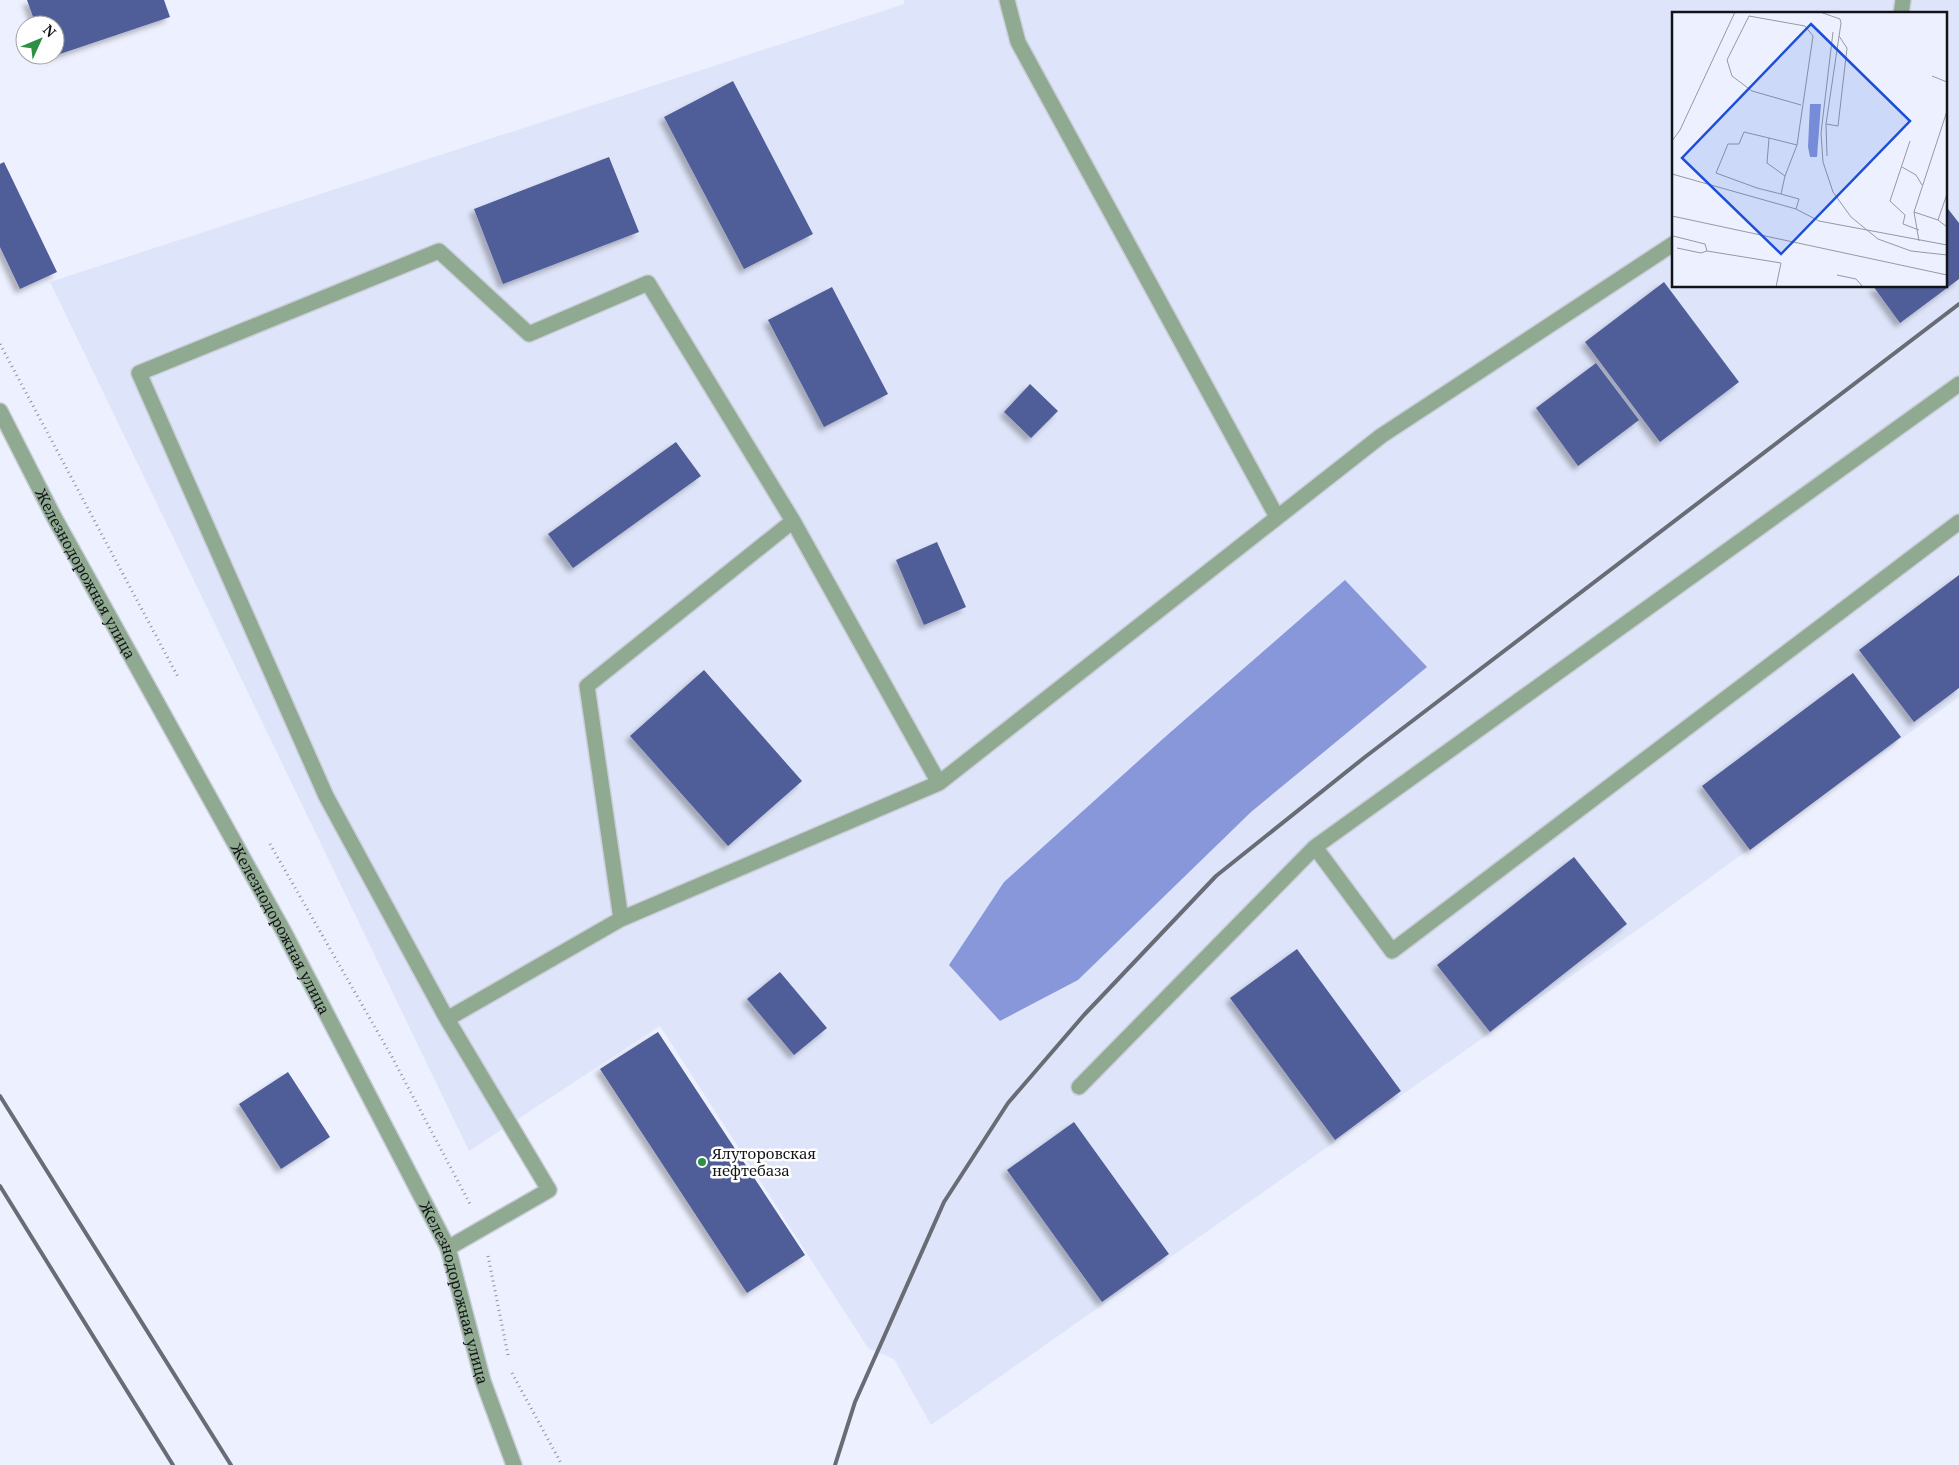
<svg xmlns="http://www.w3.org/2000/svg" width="1959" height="1465" font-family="'Noto Serif',serif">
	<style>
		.built { fill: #dee4f9; fill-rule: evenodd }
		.water { fill: #8797d9 }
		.building { fill: #4f5d99; filter: url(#shadow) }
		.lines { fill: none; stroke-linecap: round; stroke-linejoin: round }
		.service-casing { stroke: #caceda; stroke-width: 18 }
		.minor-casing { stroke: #caceda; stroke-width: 18 }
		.path { stroke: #8e929b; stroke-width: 3; stroke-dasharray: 1 4; stroke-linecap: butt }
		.service { stroke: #90aa92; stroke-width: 15 }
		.minor { stroke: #90aa92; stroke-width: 15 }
		.rail { stroke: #696c74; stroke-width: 4 }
		.poi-dot { fill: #2d9044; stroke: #fff; stroke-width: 2 }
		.labels { text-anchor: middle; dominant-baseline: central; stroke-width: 5; stroke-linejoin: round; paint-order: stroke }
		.street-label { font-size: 15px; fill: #121418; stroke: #fff }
		.poi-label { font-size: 15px; fill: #121418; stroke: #fff; text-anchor: start }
		.inset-road { fill: none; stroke: #9599a3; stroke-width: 1 }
		.view { fill: #1d4ed8; fill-opacity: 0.15; stroke: #1d4ed8; stroke-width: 2.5 }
		.inset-edge { fill: none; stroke: #121418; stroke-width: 2.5 }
	</style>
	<defs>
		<filter id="shadow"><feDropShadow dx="-4.5" dy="4.5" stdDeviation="2.5" flood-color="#0004"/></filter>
	</defs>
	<rect width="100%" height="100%" fill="#edf1ff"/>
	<path class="built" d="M 904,0 L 1959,0 L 1959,697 L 1657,916 L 931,1425 L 894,1359 L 868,1348 L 660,1026 L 469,1151 L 50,282 L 904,4 ZM 1673,14 L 1945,14 L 1945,286 L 1673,286 Z"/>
	<path class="water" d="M 1345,580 L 1427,667 L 1251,812 L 1078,980 L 1000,1021 L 949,965 L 1004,882 L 1165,737 Z"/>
	<path class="building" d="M 27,0 L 164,0 L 170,17 L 48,58 L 47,55 L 55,55 L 55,25 L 36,25 Z
		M 733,81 L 813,234 L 744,269 L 664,117 Z
		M 609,157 L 639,232 L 503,284 L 474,209 Z
		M 4,162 L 57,272 L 20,289 L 0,247 L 0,164 Z
		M 1945,205 L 1959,223 L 1959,279 L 1900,323 L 1873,286 L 1945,286 Z
		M 1664,282 L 1739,382 L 1660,442 L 1585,342 Z
		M 832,287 L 888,394 L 824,427 L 768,320 Z
		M 1596,363 L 1639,420 L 1578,466 L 1536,408 Z
		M 1030,384 L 1058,411 L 1031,438 L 1004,412 Z
		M 676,442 L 701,476 L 573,568 L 548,534 Z
		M 937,542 L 966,607 L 924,625 L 896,560 Z
		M 1959,575 L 1959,688 L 1914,722 L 1859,650 Z
		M 704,670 L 802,781 L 728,846 L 630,736 Z
		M 1853,673 L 1901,737 L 1750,850 L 1702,786 Z
		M 1574,857 L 1627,924 L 1490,1032 L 1437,965 Z
		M 1297,949 L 1401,1091 L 1335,1140 L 1230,998 Z
		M 780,972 L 827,1028 L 794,1055 L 747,999 Z
		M 658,1032 L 805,1255 L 747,1293 L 600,1069 Z
		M 288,1072 L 330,1137 L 281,1169 L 239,1104 Z
		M 1074,1122 L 1169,1254 L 1102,1302 L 1007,1170 Z"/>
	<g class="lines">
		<g class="service-casing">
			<path id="service" d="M 1007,0 L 1018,42 L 1277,517
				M 1901,14 L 1903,0
				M 793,521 L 939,783
				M 1315,847 L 1392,951 L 1959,522
				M 621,919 L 939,783 L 1381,436 L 1673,244
				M 447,1019 L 621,919 L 587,686 L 793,521 L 648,283 L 529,334 L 439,251 L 139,373 L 326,796 L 447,1019 L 549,1190 L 448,1248
				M 1079,1087 L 1315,847 L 1959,384"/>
		</g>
		<g class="minor-casing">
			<g id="minor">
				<path id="s1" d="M 0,411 L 54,517 L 284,932 L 448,1248 L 483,1381 L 514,1465"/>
			</g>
		</g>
		<path class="path" d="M 0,344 L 178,677
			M 270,844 L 392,1057 L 470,1204
			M 488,1256 L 508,1355
			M 512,1373 L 562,1465"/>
		<use href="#service" class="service"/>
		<use href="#minor" class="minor"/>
		<path class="rail" d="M 0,1096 L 231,1465
			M 0,1186 L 173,1465
			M 835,1465 L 855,1402 L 944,1202 L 1008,1103 L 1084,1015 L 1216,876 L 1365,757 L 1959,304"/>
	</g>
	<circle class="poi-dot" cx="702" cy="1162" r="5"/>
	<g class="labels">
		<g class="street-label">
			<text stroke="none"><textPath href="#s1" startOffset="184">Железнодорожная улица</textPath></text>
			<text stroke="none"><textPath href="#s1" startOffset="589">Железнодорожная улица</textPath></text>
			<text stroke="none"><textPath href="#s1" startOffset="994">Железнодорожная улица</textPath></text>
		</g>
		<g class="poi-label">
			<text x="712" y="1153">Ялуторовская<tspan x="712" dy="17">нефтебаза</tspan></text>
		</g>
	</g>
	<g transform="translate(1672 12)">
		<rect width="275" height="275" fill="#edf1ff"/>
		<path d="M 138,92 L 149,92 L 145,145 L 138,145 L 136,135 Z" fill="#8797d9"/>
		<path class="inset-road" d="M 148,0 L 168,7 L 169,11 L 154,112 L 155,144M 161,20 L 149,121 L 151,150 L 161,180 L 179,205 L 206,227 L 239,239 L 275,243M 260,64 L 275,70M 154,112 L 166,114 L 175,36 L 167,24M 97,126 L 125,133M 0,129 L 8,118 L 63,0M 238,129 L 218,189 L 233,203 L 231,212 L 247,218M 230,155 L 244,163 L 250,173M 0,162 L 124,197 L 147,209 L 275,233M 113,164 L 125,133 L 141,24 L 133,14 L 77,4 L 55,48 L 60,64 L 80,79 L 129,93M 109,182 L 113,164 L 95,151 L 97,126 L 72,120 L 67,132 L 56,132 L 44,161 L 85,176 L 109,182 L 127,187 L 124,197M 275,182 L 266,208 L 275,215M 242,200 L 266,208M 0,204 L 275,263M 1,224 L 33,232 L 35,239 L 29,241 L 5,236M 247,229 L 242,200 L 275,99M 35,239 L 109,251 L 104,275M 165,263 L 184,267 L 191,275"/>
		<path class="view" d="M 139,12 L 238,109 L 109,242 L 10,146 Z"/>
		<rect width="275" height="275" class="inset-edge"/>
	</g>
	<g transform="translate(40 40) rotate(46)"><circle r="24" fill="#ffffff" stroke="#a0a1a3"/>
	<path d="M0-4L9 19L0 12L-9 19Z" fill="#2d9044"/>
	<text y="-8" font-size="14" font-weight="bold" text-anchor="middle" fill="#121418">N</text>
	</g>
</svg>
